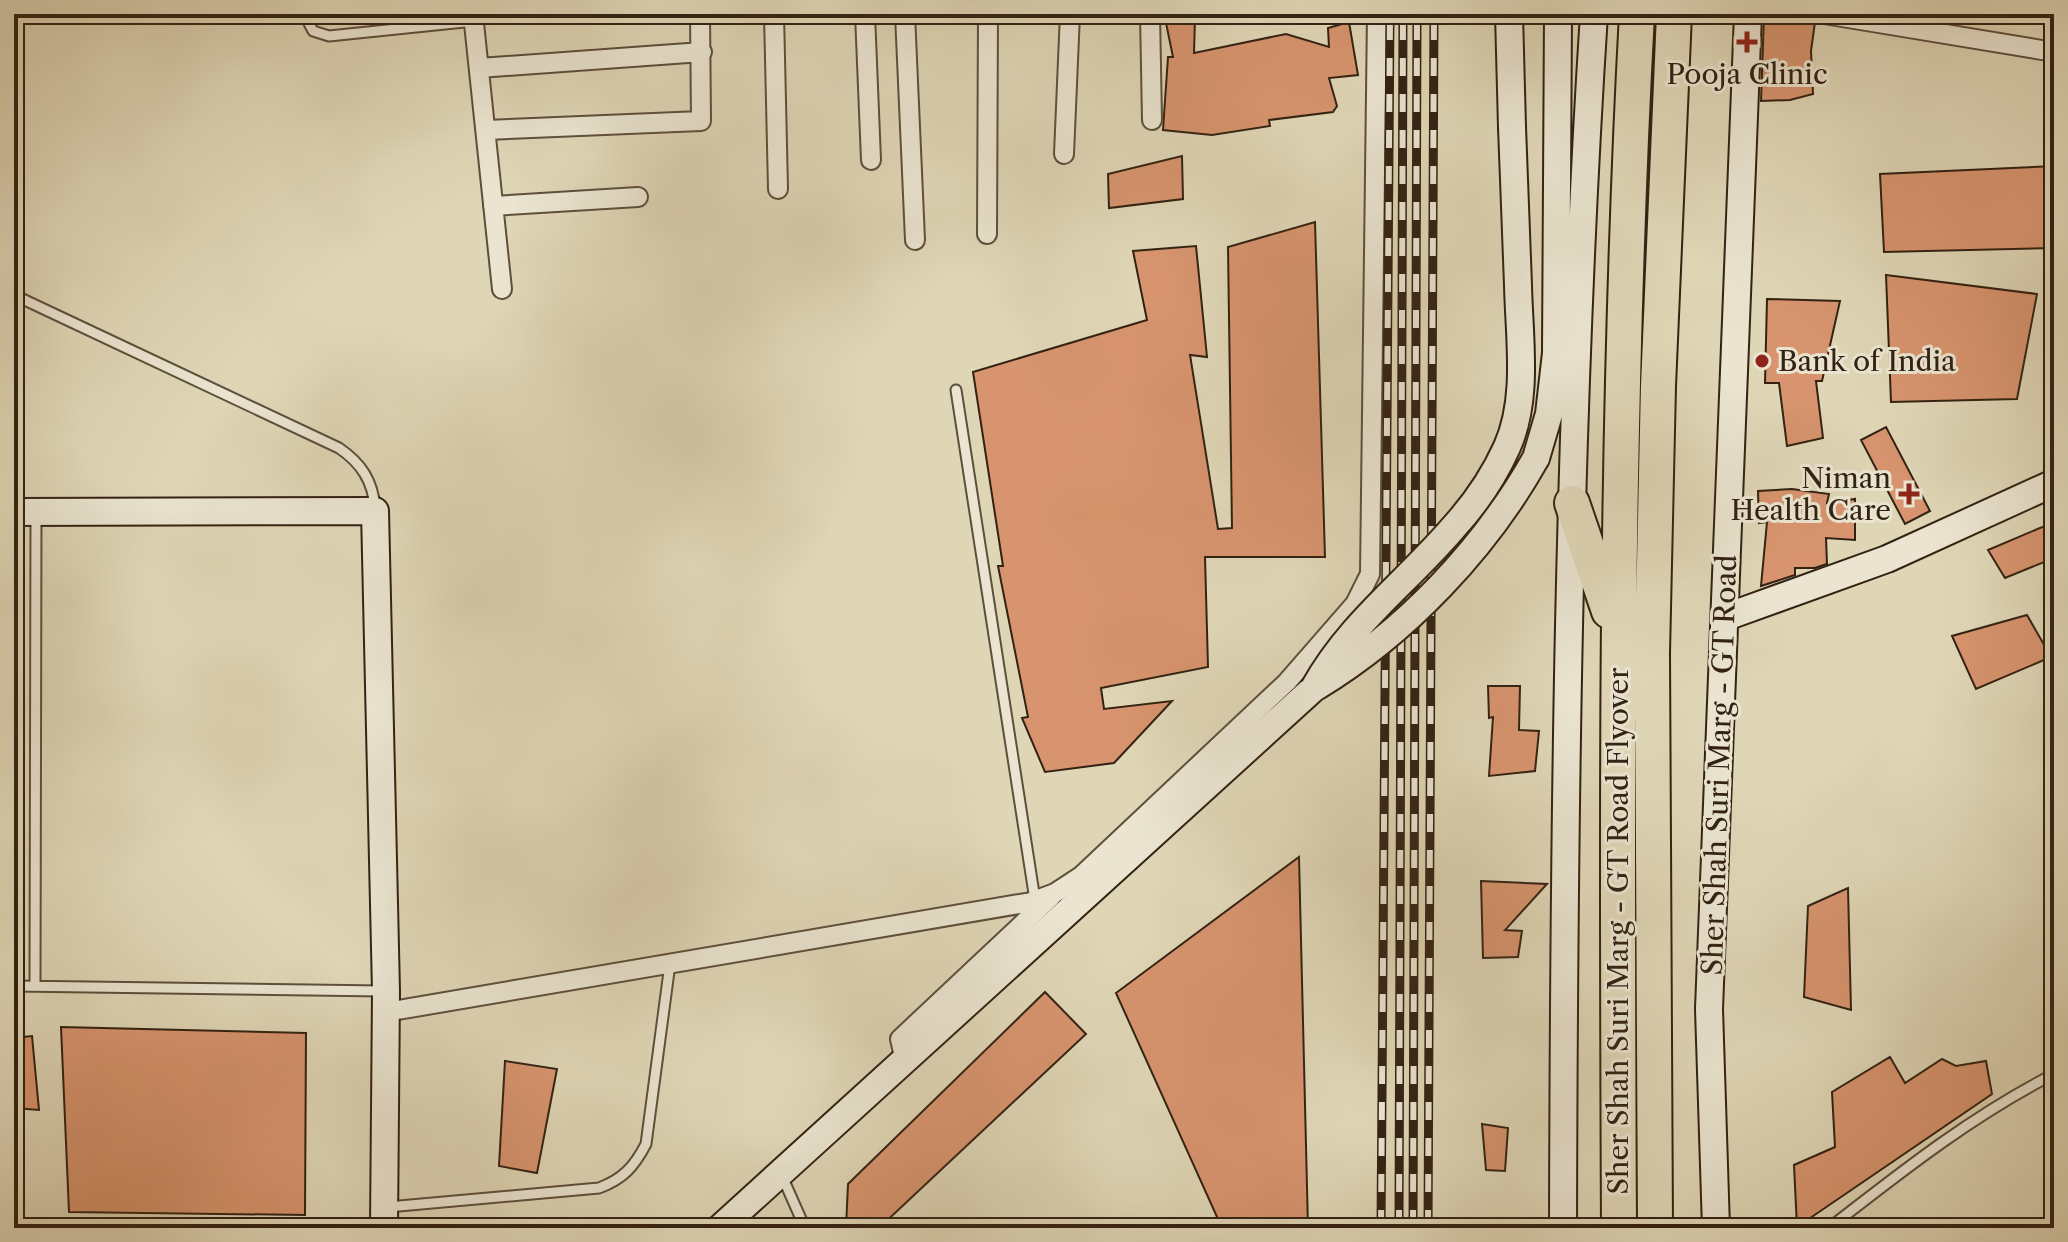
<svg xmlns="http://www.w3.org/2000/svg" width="2068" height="1242" font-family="'Libre Caslon Text',serif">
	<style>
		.building { fill: #d7946e; stroke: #332213; stroke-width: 2 }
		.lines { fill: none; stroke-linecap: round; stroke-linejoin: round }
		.lane-casing { stroke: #5e4f3c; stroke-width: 13 }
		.street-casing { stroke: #5e4f3c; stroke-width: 22 }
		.secondary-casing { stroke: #332213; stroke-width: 30 }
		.highway-casing { stroke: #332213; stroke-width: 38 }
		.lane { stroke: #eae4d0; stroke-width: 9 }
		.street { stroke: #eae4d0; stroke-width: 18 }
		.secondary { stroke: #eae4d0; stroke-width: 26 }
		.highway { stroke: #dfd6b6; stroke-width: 34 }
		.rail-casing { stroke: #332213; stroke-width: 9 }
		.rail { stroke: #eae4d0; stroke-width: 6; stroke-dasharray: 18; stroke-linecap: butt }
		.secondary-bridge-casing { stroke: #332213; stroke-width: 30; stroke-linecap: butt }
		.secondary-bridge { stroke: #eae4d0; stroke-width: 26 }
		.poi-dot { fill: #8f2418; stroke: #eae4d0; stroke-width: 3 }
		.labels { text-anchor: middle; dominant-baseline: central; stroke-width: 6; stroke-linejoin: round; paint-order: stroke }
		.poi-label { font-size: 28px; fill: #332213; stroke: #eae4d0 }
		.street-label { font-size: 28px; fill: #332213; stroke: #eae4d0 }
	</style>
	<rect width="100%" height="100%" fill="#dfd6b6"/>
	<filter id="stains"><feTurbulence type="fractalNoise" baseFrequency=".0025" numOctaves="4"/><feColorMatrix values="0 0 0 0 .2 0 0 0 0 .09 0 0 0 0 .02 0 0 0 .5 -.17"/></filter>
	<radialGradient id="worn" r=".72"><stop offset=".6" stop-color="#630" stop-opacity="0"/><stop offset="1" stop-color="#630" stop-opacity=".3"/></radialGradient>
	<path class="building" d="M 1764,15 L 1815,22 L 1811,51 L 1813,94 L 1790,100 L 1761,101 Z
		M 1165,18 L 1195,18 L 1194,53 L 1286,34 L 1329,47 L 1328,28 L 1349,22 L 1358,75 L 1329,78 L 1337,106 L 1333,112 L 1269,120 L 1270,126 L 1212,135 L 1163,130 L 1168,57 L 1173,57 Z
		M 1182,156 L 1183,199 L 1109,208 L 1108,174 Z
		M 2054,166 L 2054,248 L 1884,252 L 1880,174 Z
		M 1315,222 L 1325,557 L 1205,557 L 1208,667 L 1101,688 L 1104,709 L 1172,701 L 1114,763 L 1045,772 L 1022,718 L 1028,717 L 998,566 L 1003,566 L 973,372 L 1147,320 L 1133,251 L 1196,246 L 1207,357 L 1190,355 L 1218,529 L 1232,528 L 1228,247 Z
		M 1886,275 L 2037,294 L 2017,399 L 1891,402 Z
		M 1767,299 L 1840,301 L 1822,381 L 1816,381 L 1823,438 L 1787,446 L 1779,383 L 1765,383 Z
		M 1886,427 L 1930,511 L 1905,524 L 1861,440 Z
		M 1792,489 L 1829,494 L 1827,503 L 1855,499 L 1855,540 L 1826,538 L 1827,564 L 1815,568 L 1795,568 L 1795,575 L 1761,586 L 1767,522 L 1759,523 L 1758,491 Z
		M 2054,522 L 2054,558 L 2005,578 L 1988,550 Z
		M 2027,615 L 2051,657 L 1976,689 L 1952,636 Z
		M 1488,686 L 1520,686 L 1519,730 L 1539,731 L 1535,771 L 1489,776 L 1493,717 L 1489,718 Z
		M 1299,857 L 1308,1228 L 1222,1228 L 1116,993 Z
		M 1481,881 L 1547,884 L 1505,930 L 1522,931 L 1518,957 L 1483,958 Z
		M 1848,888 L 1851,1010 L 1804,997 L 1808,906 Z
		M 1045,992 L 1086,1034 L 879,1228 L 846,1228 L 848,1184 Z
		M 61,1027 L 306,1033 L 305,1215 L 69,1212 Z
		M 32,1036 L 39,1110 L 14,1108 L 14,1038 Z
		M 1890,1057 L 1905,1083 L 1942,1059 L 1956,1066 L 1986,1061 L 1992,1094 L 1797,1227 L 1794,1165 L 1835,1147 L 1832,1092 Z
		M 505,1061 L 557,1069 L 537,1173 L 499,1166 Z
		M 1482,1124 L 1508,1128 L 1505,1171 L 1486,1170 Z"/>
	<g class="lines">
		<g class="lane-casing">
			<path id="lane" d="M 304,14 L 313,31 L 329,36 L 474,21
				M 14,295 L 339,448 C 361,463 373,481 375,508
				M 956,390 L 1035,900
				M 14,986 L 383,991
				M 35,986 L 36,514
				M 782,1176 L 805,1228
				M 388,1207 L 599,1188 C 623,1179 634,1167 646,1144 L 670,964
				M 1829,1228 C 1901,1172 1973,1115 2054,1074"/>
		</g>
		<g class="street-casing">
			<path id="street" d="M 473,14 L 502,289
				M 774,14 L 778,189
				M 865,14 L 871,160
				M 905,14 L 915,240
				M 1150,14 L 1152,120
				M 1824,14 L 2054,52
				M 479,68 L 702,52
				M 486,130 L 701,121 L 700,14
				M 1064,154 L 1070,14
				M 493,206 L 638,197
				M 987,234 L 988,14
				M 386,1012 L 1031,902 L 1055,893 L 1081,876 L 1287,682 L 1355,604 L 1370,574 L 1377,14
				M 905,1061 L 900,1039 L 1051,897"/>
		</g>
		<g class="secondary-casing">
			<path id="secondary" d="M 1509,14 L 1512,127
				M 1536,458 L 1549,414 L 1556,353 L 1558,14
				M 14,512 L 375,511 L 386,991 L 384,1228
				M 1726,617 L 1887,559 L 2054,483
				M 720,1228 L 1314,688
				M 1563,1228 C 1564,823 1568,418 1594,14
				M 1716,1228 L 1709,1009 L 1748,14"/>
		</g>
		<g class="highway-casing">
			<path id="highway" d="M 1572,503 L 1609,611
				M 1619,1228 C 1617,823 1615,419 1637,14
				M 1655,1228 L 1652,653 L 1658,386 L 1674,14"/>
		</g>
		<use href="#lane" class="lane"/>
		<use href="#street" class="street"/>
		<use href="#secondary" class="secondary"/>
		<use href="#highway" class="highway"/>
		<g class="rail-casing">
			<path id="rail" d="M 1381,1228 L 1390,14
				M 1399,1228 L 1403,14
				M 1413,1228 L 1417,14
				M 1428,1228 L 1434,14"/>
		</g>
		<use href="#rail" class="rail"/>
		<g class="secondary-bridge-casing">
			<path id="secondary-bridge" d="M 1316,687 C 1405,633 1485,549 1536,458
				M 1314,688 C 1351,622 1405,584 1453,528 C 1474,505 1494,476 1507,447 C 1529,398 1519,337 1518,285 C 1516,232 1514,180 1512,127"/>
		</g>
		<use href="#secondary-bridge" class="secondary-bridge"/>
	</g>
	<g class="poi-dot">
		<path d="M1743 30h8v8h8v8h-8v8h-8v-8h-8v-8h8z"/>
		<circle cx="1762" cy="361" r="8"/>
		<path d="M1905 482h8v8h8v8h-8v8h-8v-8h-8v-8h8z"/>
	</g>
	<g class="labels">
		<g class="poi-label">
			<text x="1747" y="74">Pooja Clinic</text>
			<text x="1778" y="361" text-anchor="start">Bank of India</text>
			<text x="1891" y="478" text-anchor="end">Niman<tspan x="1891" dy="32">Health Care</tspan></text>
		</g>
		<g class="street-label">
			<text transform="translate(1719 765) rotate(-88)">Sher Shah Suri Marg - GT Road</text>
			<text transform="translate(1618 931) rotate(-90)">Sher Shah Suri Marg - GT Road Flyover</text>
		</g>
	</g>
	<rect width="2068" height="1242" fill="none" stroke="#dfd6b6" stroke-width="48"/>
	<rect x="16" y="16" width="2036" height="1210" fill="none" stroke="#332213" stroke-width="4"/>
	<rect x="24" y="24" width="2020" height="1194" fill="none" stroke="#332213" stroke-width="2"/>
	<rect width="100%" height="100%" filter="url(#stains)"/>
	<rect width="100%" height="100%" fill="url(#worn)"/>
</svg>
